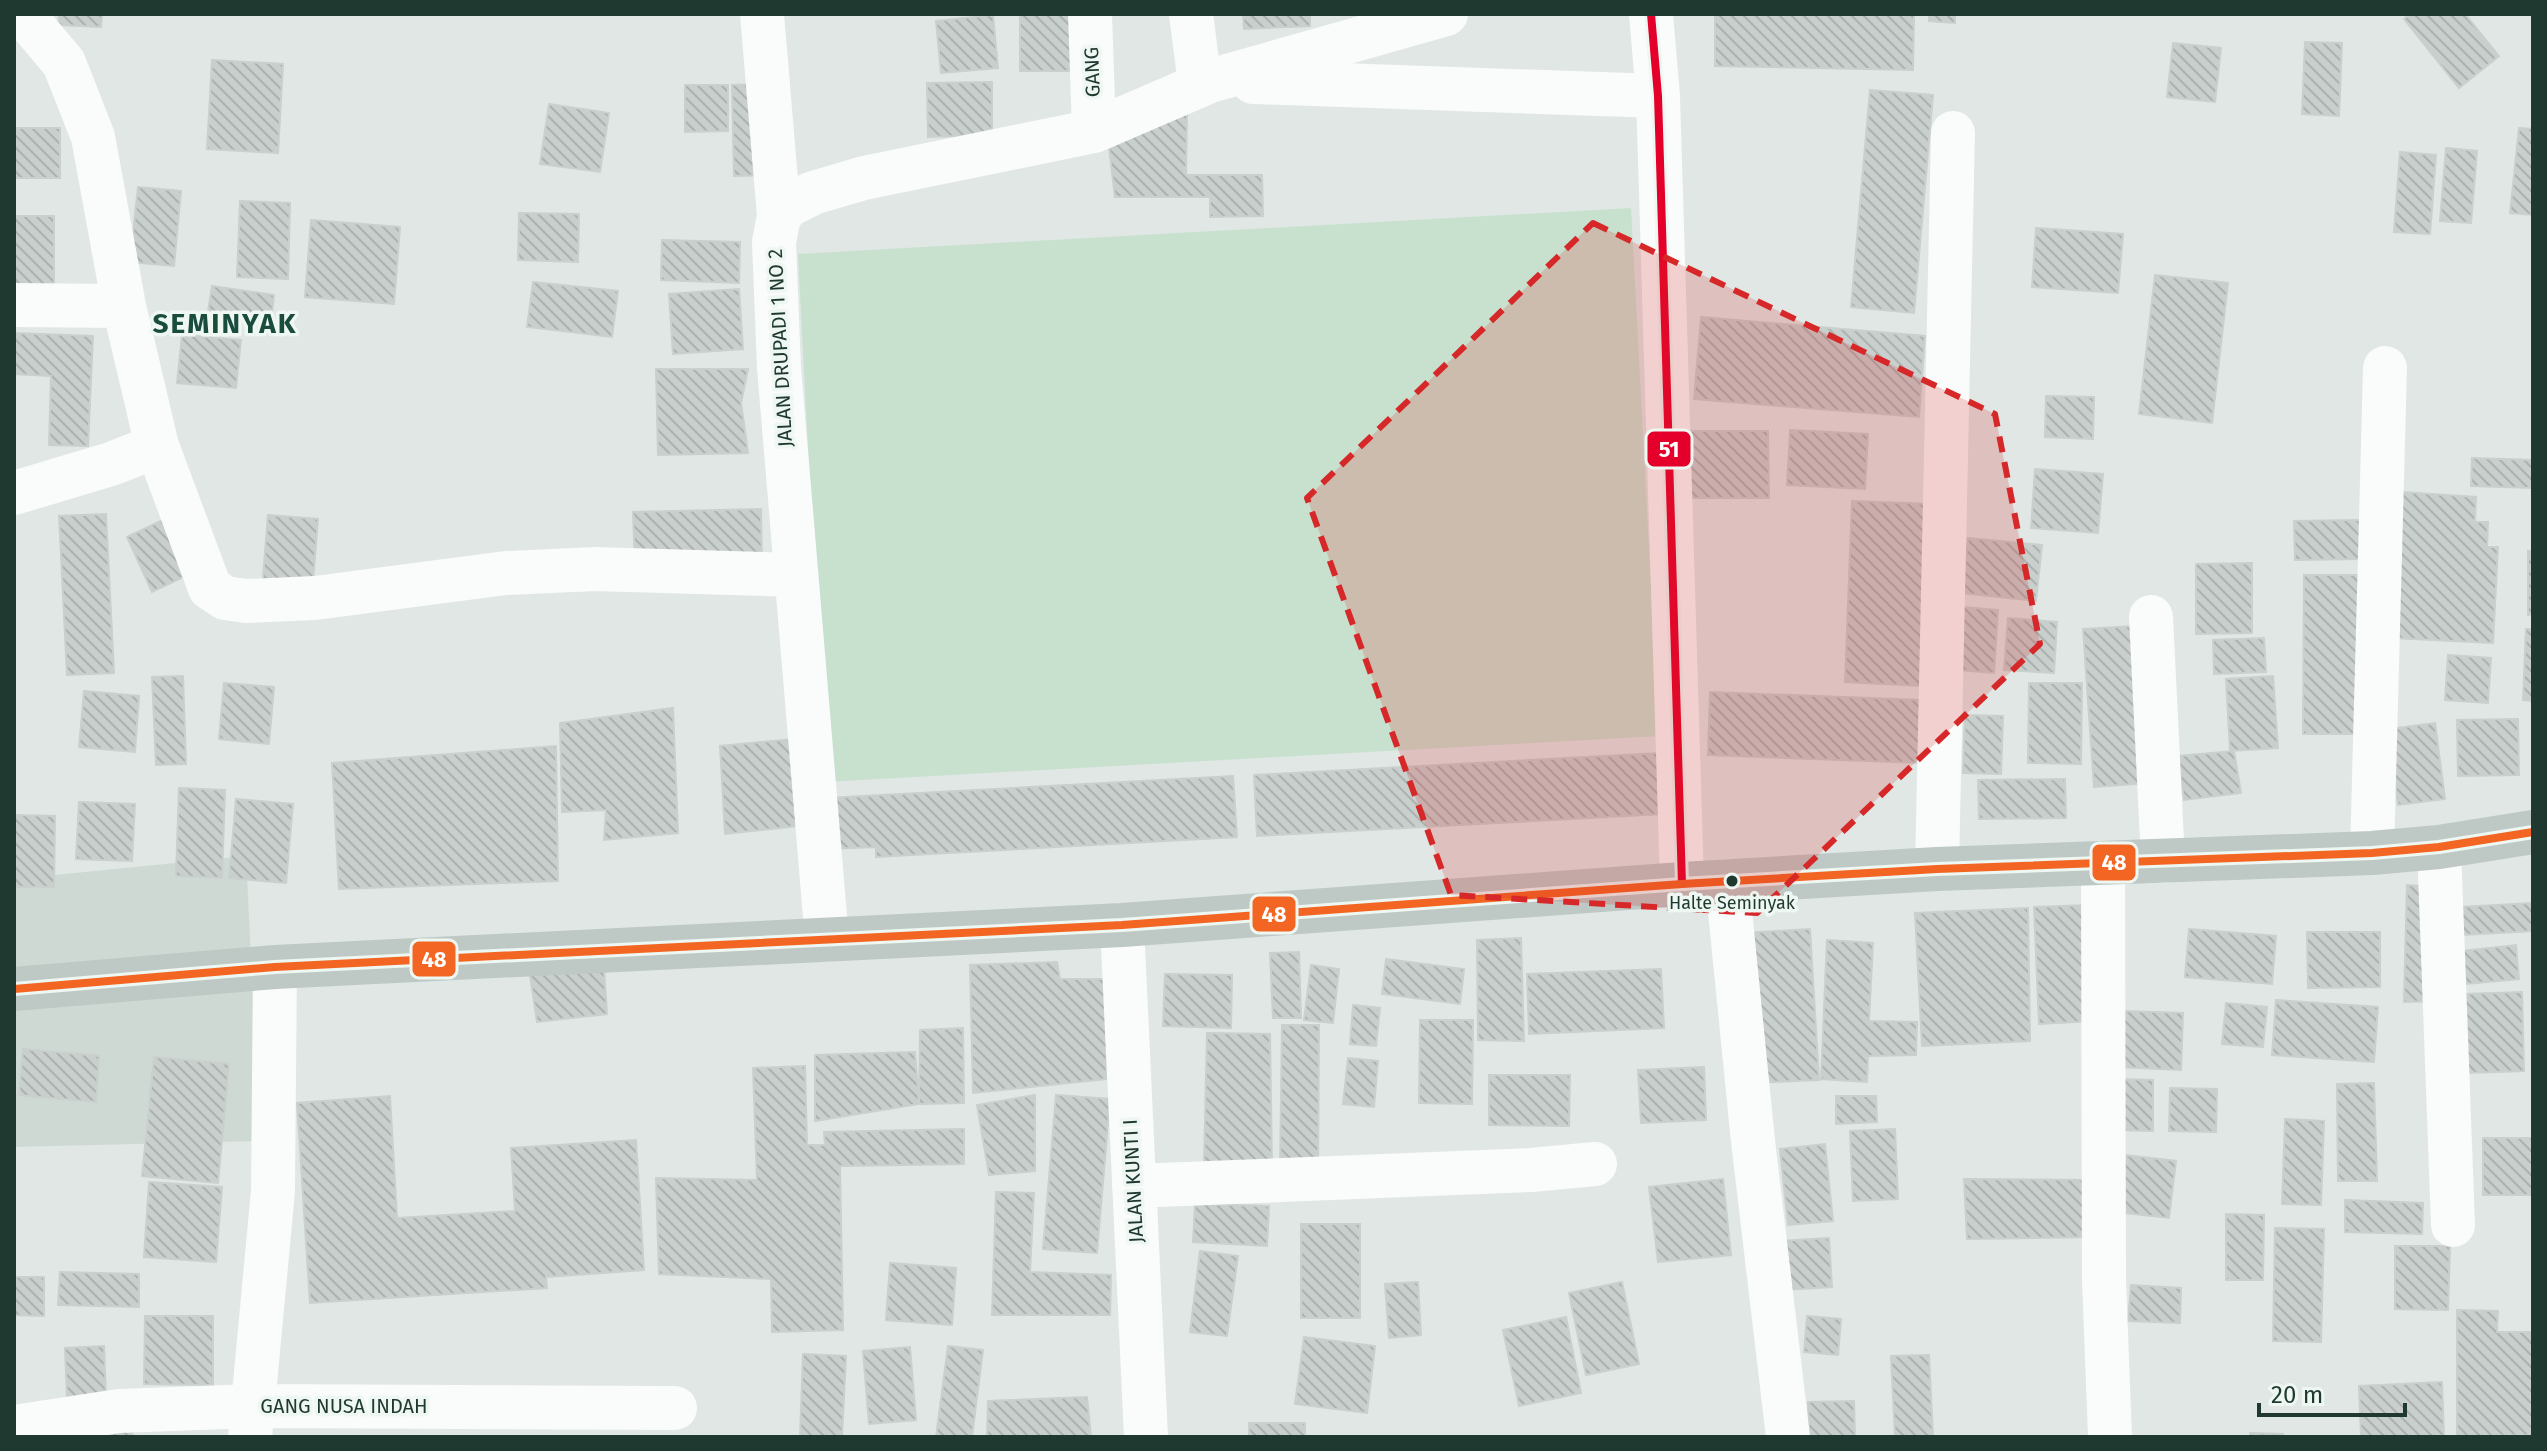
<svg xmlns="http://www.w3.org/2000/svg" width="2547" height="1451" font-family="'Fira Sans',sans-serif">
	<style>
		.built { fill: #ced9d4 }
		.pitch { fill: #c8e1cf }
		.building { fill: url(#building-back-hatch); stroke: #c9d0cd; stroke-width: 2 }
		.lines { fill: none; stroke-linecap: round; stroke-linejoin: round }
		.minor { stroke: #fafbfb; stroke-width: 44 }
		.major { stroke: #bec8c5; stroke-width: 44 }
		.bus-1-casing { stroke: #eef7f2; stroke-width: 14 }
		.bus-2-casing { stroke: #eef7f2; stroke-width: 14 }
		.bus-1 { stroke: #e4002b; stroke-width: 8 }
		.bus-2 { stroke: #f26522; stroke-width: 8 }
		.marked { fill: #d62828; fill-opacity: 0.2; stroke: #d62828; stroke-width: 6; stroke-dasharray: 16 10; stroke-linejoin: round }
		.bus-dot { fill: #1f3931; stroke: #eef7f2; stroke-width: 3 }
		.labels { text-anchor: middle; dominant-baseline: central; stroke-width: 7; stroke-linejoin: round; paint-order: stroke }
		.bus-label { font-size: 18px; fill: #1f3931; stroke: #eef7f2 }
		.street-label { font-size: 20px; fill: #1f3931; stroke: #eef7f2 }
		.district-label { font-size: 28px; font-weight: bold; letter-spacing: 2px; fill: #1a4c3e; stroke: #eef7f2 }
		.line-badge { stroke: #eef7f2; stroke-width: 3 }
		.badge-label { font-size: 22px; text-anchor: middle; font-weight: bold; fill: #fff }
	</style>
	<defs>
		<pattern id="building-back-hatch" width="6" height="6" patternUnits="userSpaceOnUse" patternTransform="scale(2)"><rect width="6" height="6" fill="#c9cfcd"/><path d="M-1 5l2 2M0 0l6 6M5-1l2 2" fill="none" stroke="#acb2b0"/></pattern>
	</defs>
	<rect width="100%" height="100%" fill="#e0e7e4"/>
	<path class="built" d="M 246,856 L 260,1141 L 14,1147 L 14,879 Z"/>
	<path class="pitch" d="M 1631,208 L 1659,736 L 825,782 L 798,254 Z"/>
	<path class="building" d="M 59,14 L 102,14 L 101,27 L 59,25 Z
		M 1020,14 L 1080,14 L 1080,71 L 1020,71 Z
		M 1243,14 L 1310,14 L 1310,26 L 1244,29 Z
		M 1715,14 L 1914,14 L 1913,70 L 1715,66 Z
		M 1929,14 L 1955,14 L 1955,23 L 1929,21 Z
		M 2410,14 L 2465,14 L 2499,56 L 2459,88 L 2404,19 Z
		M 993,15 L 998,68 L 941,73 L 936,21 Z
		M 2305,42 L 2342,43 L 2339,116 L 2302,114 Z
		M 2173,43 L 2221,48 L 2215,102 L 2167,97 Z
		M 212,60 L 283,64 L 278,153 L 207,149 Z
		M 992,82 L 992,135 L 928,137 L 927,83 Z
		M 768,84 L 769,175 L 734,176 L 732,85 Z
		M 685,85 L 728,85 L 728,131 L 685,132 Z
		M 1870,90 L 1933,95 L 1914,313 L 1851,307 Z
		M 549,104 L 609,113 L 600,172 L 540,164 Z
		M 1187,111 L 1186,175 L 1262,175 L 1263,216 L 1210,217 L 1210,197 L 1115,197 L 1109,147 Z
		M 14,128 L 60,128 L 60,178 L 14,178 Z
		M 2519,128 L 2533,129 L 2533,215 L 2510,213 Z
		M 2446,148 L 2477,151 L 2471,223 L 2440,221 Z
		M 2400,152 L 2436,155 L 2430,234 L 2394,232 Z
		M 138,187 L 181,191 L 174,266 L 130,262 Z
		M 240,201 L 290,203 L 288,279 L 237,277 Z
		M 519,213 L 579,214 L 578,262 L 518,260 Z
		M 14,216 L 54,216 L 54,289 L 14,289 Z
		M 311,220 L 400,227 L 394,304 L 305,297 Z
		M 2036,228 L 2123,234 L 2118,293 L 2032,287 Z
		M 662,240 L 740,242 L 739,283 L 661,280 Z
		M 2155,275 L 2228,283 L 2212,423 L 2139,414 Z
		M 533,282 L 618,291 L 612,337 L 527,327 Z
		M 212,286 L 274,295 L 271,322 L 208,312 Z
		M 739,289 L 743,349 L 673,354 L 669,294 Z
		M 1701,317 L 1925,336 L 1919,417 L 1694,399 Z
		M 14,333 L 93,336 L 88,446 L 49,445 L 51,376 L 14,374 Z
		M 182,335 L 241,340 L 236,388 L 177,383 Z
		M 656,369 L 748,369 L 741,403 L 748,453 L 658,455 Z
		M 2046,396 L 2094,397 L 2093,439 L 2045,437 Z
		M 1790,430 L 1868,434 L 1865,489 L 1787,485 Z
		M 1684,431 L 1768,431 L 1769,498 L 1683,498 Z
		M 2472,458 L 2533,460 L 2533,488 L 2471,486 Z
		M 2035,469 L 2103,474 L 2098,533 L 2031,528 Z
		M 2401,492 L 2476,497 L 2475,522 L 2488,522 L 2487,547 L 2498,547 L 2493,643 L 2393,638 Z
		M 1852,501 L 1929,504 L 1921,686 L 1845,682 Z
		M 761,509 L 762,564 L 635,567 L 633,512 Z
		M 106,514 L 114,673 L 67,675 L 59,516 Z
		M 173,515 L 198,570 L 152,592 L 127,537 Z
		M 268,515 L 318,519 L 312,593 L 262,590 Z
		M 2360,520 L 2361,559 L 2295,560 L 2294,521 Z
		M 1968,538 L 2042,545 L 2036,601 L 1962,593 Z
		M 2528,551 L 2533,551 L 2533,614 L 2528,615 Z
		M 2252,563 L 2252,633 L 2196,634 L 2196,564 Z
		M 2304,575 L 2366,575 L 2366,734 L 2303,734 Z
		M 1963,607 L 1998,610 L 1994,673 L 1959,670 Z
		M 2008,618 L 2057,622 L 2054,673 L 2004,670 Z
		M 2136,626 L 2148,783 L 2094,787 L 2083,629 Z
		M 2526,629 L 2533,629 L 2533,701 L 2523,700 Z
		M 2264,638 L 2266,672 L 2214,674 L 2213,640 Z
		M 2448,655 L 2491,658 L 2488,703 L 2445,700 Z
		M 183,676 L 186,764 L 156,765 L 152,677 Z
		M 2273,676 L 2278,748 L 2230,751 L 2226,679 Z
		M 224,683 L 274,687 L 269,744 L 219,739 Z
		M 2029,683 L 2082,683 L 2081,764 L 2028,763 Z
		M 84,691 L 139,696 L 135,752 L 79,747 Z
		M 1710,692 L 1923,700 L 1921,763 L 1708,755 Z
		M 673,708 L 678,833 L 604,840 L 606,810 L 562,812 L 560,723 Z
		M 1965,715 L 2003,716 L 2001,774 L 1963,773 Z
		M 2518,719 L 2519,775 L 2458,776 L 2457,720 Z
		M 2435,723 L 2445,799 L 2398,805 L 2388,729 Z
		M 794,739 L 797,826 L 725,834 L 720,746 Z
		M 556,746 L 558,881 L 339,889 L 332,763 Z
		M 2234,751 L 2241,793 L 2184,800 L 2178,756 Z
		M 1660,753 L 1663,814 L 1257,836 L 1254,775 Z
		M 1233,776 L 1237,837 L 876,857 L 876,847 L 829,849 L 827,798 Z
		M 2065,779 L 2066,818 L 1979,819 L 1978,780 Z
		M 179,788 L 225,790 L 222,878 L 176,876 Z
		M 236,799 L 293,804 L 286,883 L 229,878 Z
		M 79,802 L 135,804 L 132,861 L 76,859 Z
		M 14,815 L 55,816 L 54,887 L 14,887 Z
		M 2407,885 L 2435,887 L 2440,1001 L 2404,1002 Z
		M 2533,903 L 2533,931 L 2462,935 L 2460,907 Z
		M 2091,905 L 2093,1021 L 2039,1024 L 2034,907 Z
		M 2028,908 L 2030,1041 L 1922,1046 L 1915,913 Z
		M 1810,929 L 1819,1080 L 1753,1083 L 1745,933 Z
		M 2189,929 L 2276,936 L 2272,984 L 2185,977 Z
		M 2307,932 L 2380,932 L 2380,987 L 2308,988 Z
		M 1521,938 L 1524,1041 L 1478,1040 L 1477,940 Z
		M 1827,940 L 1873,943 L 1869,1021 L 1917,1022 L 1916,1055 L 1868,1056 L 1867,1082 L 1821,1079 Z
		M 2516,945 L 2519,979 L 2466,984 L 2463,951 Z
		M 1299,952 L 1301,1018 L 1273,1018 L 1270,953 Z
		M 1386,959 L 1464,969 L 1460,1004 L 1382,994 Z
		M 1057,962 L 1060,979 L 1109,979 L 1106,1079 L 973,1093 L 970,965 Z
		M 1311,965 L 1339,969 L 1333,1023 L 1304,1020 Z
		M 604,969 L 607,1014 L 537,1022 L 530,975 Z
		M 1661,969 L 1664,1028 L 1529,1034 L 1527,974 Z
		M 1165,974 L 1232,975 L 1231,1028 L 1163,1026 Z
		M 2522,992 L 2524,1071 L 2467,1073 L 2465,994 Z
		M 2276,1000 L 2378,1007 L 2374,1062 L 2272,1055 Z
		M 2226,1003 L 2267,1007 L 2263,1047 L 2222,1044 Z
		M 1353,1005 L 1380,1008 L 1376,1046 L 1350,1044 Z
		M 2121,1011 L 2183,1013 L 2181,1070 L 2118,1067 Z
		M 1420,1020 L 1473,1020 L 1472,1104 L 1419,1103 Z
		M 1282,1025 L 1319,1025 L 1318,1172 L 1280,1172 Z
		M 963,1028 L 964,1103 L 919,1104 L 920,1030 Z
		M 1207,1033 L 1270,1034 L 1272,1168 L 1204,1166 Z
		M 23,1049 L 99,1056 L 96,1102 L 19,1095 Z
		M 915,1052 L 919,1104 L 815,1121 L 815,1055 Z
		M 154,1057 L 229,1064 L 218,1183 L 142,1176 Z
		M 1348,1058 L 1378,1061 L 1374,1107 L 1343,1104 Z
		M 805,1066 L 807,1145 L 825,1145 L 824,1132 L 964,1129 L 964,1164 L 840,1166 L 843,1330 L 772,1332 L 771,1279 L 659,1274 L 656,1178 L 757,1180 L 753,1068 Z
		M 1704,1067 L 1706,1120 L 1641,1123 L 1638,1070 Z
		M 1489,1075 L 1570,1075 L 1569,1126 L 1489,1125 Z
		M 2117,1079 L 2153,1080 L 2153,1131 L 2117,1130 Z
		M 2374,1083 L 2377,1181 L 2338,1181 L 2337,1084 Z
		M 2170,1088 L 2217,1089 L 2216,1132 L 2169,1131 Z
		M 1035,1095 L 1035,1171 L 989,1175 L 977,1105 Z
		M 1056,1095 L 1110,1099 L 1097,1253 L 1043,1249 Z
		M 390,1096 L 397,1218 L 515,1211 L 511,1148 L 636,1140 L 644,1270 L 546,1277 L 547,1288 L 310,1303 L 297,1103 Z
		M 1836,1096 L 1876,1096 L 1877,1122 L 1836,1124 Z
		M 2285,1119 L 2324,1121 L 2321,1205 L 2282,1204 Z
		M 1895,1129 L 1898,1199 L 1853,1201 L 1850,1131 Z
		M 2483,1138 L 2533,1138 L 2533,1195 L 2483,1195 Z
		M 1825,1144 L 1833,1221 L 1788,1225 L 1780,1149 Z
		M 2124,1155 L 2176,1161 L 2169,1218 L 2117,1212 Z
		M 1723,1179 L 1731,1255 L 1658,1262 L 1649,1187 Z
		M 1964,1179 L 2092,1180 L 2092,1237 L 1967,1239 Z
		M 149,1182 L 222,1187 L 216,1262 L 144,1257 Z
		M 996,1192 L 1034,1193 L 1030,1272 L 1111,1275 L 1110,1315 L 992,1315 Z
		M 2345,1200 L 2423,1203 L 2422,1234 L 2345,1232 Z
		M 1195,1204 L 1269,1206 L 1267,1246 L 1193,1242 Z
		M 2226,1214 L 2264,1215 L 2263,1280 L 2226,1280 Z
		M 1301,1224 L 1360,1224 L 1360,1318 L 1301,1318 Z
		M 2275,1228 L 2324,1229 L 2321,1342 L 2273,1341 Z
		M 1829,1238 L 1832,1287 L 1784,1290 L 1780,1241 Z
		M 2395,1246 L 2450,1246 L 2448,1310 L 2395,1309 Z
		M 1200,1251 L 1238,1256 L 1227,1336 L 1190,1332 Z
		M 890,1263 L 956,1268 L 952,1325 L 886,1320 Z
		M 60,1272 L 139,1274 L 139,1307 L 58,1305 Z
		M 14,1277 L 44,1277 L 44,1316 L 14,1315 Z
		M 1418,1282 L 1421,1335 L 1389,1338 L 1385,1284 Z
		M 1622,1282 L 1639,1364 L 1586,1375 L 1569,1293 Z
		M 2131,1285 L 2181,1288 L 2180,1323 L 2128,1321 Z
		M 2457,1310 L 2498,1311 L 2497,1332 L 2533,1332 L 2533,1435 L 2457,1437 Z
		M 145,1316 L 213,1316 L 213,1385 L 144,1384 Z
		M 1807,1316 L 1841,1319 L 1838,1355 L 1804,1352 Z
		M 1566,1317 L 1581,1393 L 1519,1406 L 1503,1330 Z
		M 1304,1337 L 1375,1346 L 1367,1413 L 1295,1404 Z
		M 104,1346 L 106,1396 L 67,1397 L 65,1348 Z
		M 948,1346 L 983,1350 L 972,1437 L 936,1437 Z
		M 910,1347 L 916,1420 L 869,1424 L 863,1351 Z
		M 803,1354 L 846,1356 L 842,1437 L 800,1437 Z
		M 1929,1355 L 1933,1437 L 1895,1437 L 1891,1356 Z
		M 2442,1382 L 2444,1437 L 2361,1437 L 2359,1386 Z
		M 1087,1397 L 1091,1437 L 987,1437 L 988,1401 Z
		M 1854,1401 L 1855,1437 L 1809,1437 L 1808,1402 Z
		M 1249,1423 L 1305,1423 L 1305,1437 L 1249,1437 Z
		M 131,1424 L 133,1437 L 63,1437 Z
		M 2250,1433 L 2283,1434 L 2283,1437 L 2250,1437 Z"/>
	<g class="lines">
		<path class="minor" d="M 762,14 L 779,216
			M 1090,14 L 1094,131
			M 1191,14 L 1200,84
			M 1651,14 L 1658,96 L 1682,884
			M 26,18 L 64,63 L 93,137 L 124,306 L 157,446 L 210,588 L 225,598 L 246,601 L 315,598 L 506,573 L 595,569 L 795,575
			M 1253,82 L 1658,96
			M 14,305 L 124,306
			M 14,493 L 111,464 L 157,446
			M 2151,617 L 2163,861
			M 2439,847 L 2453,1225
			M 2372,853 L 2385,368
			M 2103,863 L 2104,1280 L 2110,1437
			M 1937,869 L 1953,133
			M 1727,881 L 1753,1141 L 1788,1437
			M 1122,925 L 1146,1437
			M 827,940 L 779,368 L 774,242 L 779,216 L 789,205 L 813,193 L 864,178 L 1094,131 L 1210,81 L 1446,14
			M 1134,1186 L 1531,1170 L 1595,1164
			M 14,1427 L 119,1411 L 253,1406 L 675,1408
			M 250,1437 L 273,1191 L 275,967"/>
		<path class="major" d="M 14,989 L 275,967 L 1122,925 L 1682,884 L 1937,869 L 2372,853 L 2439,847 L 2533,832"/>
		<g class="bus-1-casing">
			<path id="bus-1" d="M 1651,14 L 1658,96 L 1682,884"/>
		</g>
		<g class="bus-2-casing">
			<path id="bus-2" d="M 14,989 L 275,967 L 1122,925 L 1682,884 L 1937,869 L 2372,853 L 2439,847 L 2533,832"/>
		</g>
		<use href="#bus-1" class="bus-1"/>
		<use href="#bus-2" class="bus-2"/>
	</g>
	<path class="marked" d="M 1593,223 L 1995,414 L 2040,644 L 1757,913 L 1451,895 L 1307,498 Z"/>
	<circle class="bus-dot" cx="1732" cy="881" r="7"/>
	<g class="labels">
		<g class="bus-label">
			<text x="1732" y="903">Halte Seminyak</text>
		</g>
		<g class="street-label">
			<text transform="translate(1092 72) rotate(-92)">GANG</text>
			<text transform="translate(780 348) rotate(-93)">JALAN DRUPADI 1 NO 2</text>
			<text transform="translate(1133 1181) rotate(-93)">JALAN KUNTI I</text>
			<text x="344" y="1406">GANG NUSA INDAH</text>
		</g>
		<g class="district-label">
			<text x="225" y="323">SEMINYAK</text>
		</g>
	</g>
	<g class="line-badge">
		<rect x="1646" y="430" width="46" height="38" rx="8" fill="#e4002b"/>
		<rect x="2091" y="843" width="46" height="39" rx="8" fill="#f26522"/>
		<rect x="1251" y="895" width="46" height="38" rx="8" fill="#f26522"/>
		<rect x="411" y="940" width="46" height="38" rx="8" fill="#f26522"/>
	</g>
	<g class="badge-label">
		<text x="1669" y="457">51</text>
		<text x="2114" y="870">48</text>
		<text x="1274" y="922">48</text>
		<text x="434" y="967">48</text>
	</g>
	<rect width="2547" height="1451" fill="none" stroke="#1f3931" stroke-width="32"/>
	<path d="M2259 1403v12h146v-12" fill="none" stroke="#1f3931" stroke-width="4"/>
	<text x="2271" y="1403" font-size="24" fill="#1f3931" stroke="#eef7f2" stroke-width="6" paint-order="stroke">20 m</text>
</svg>
